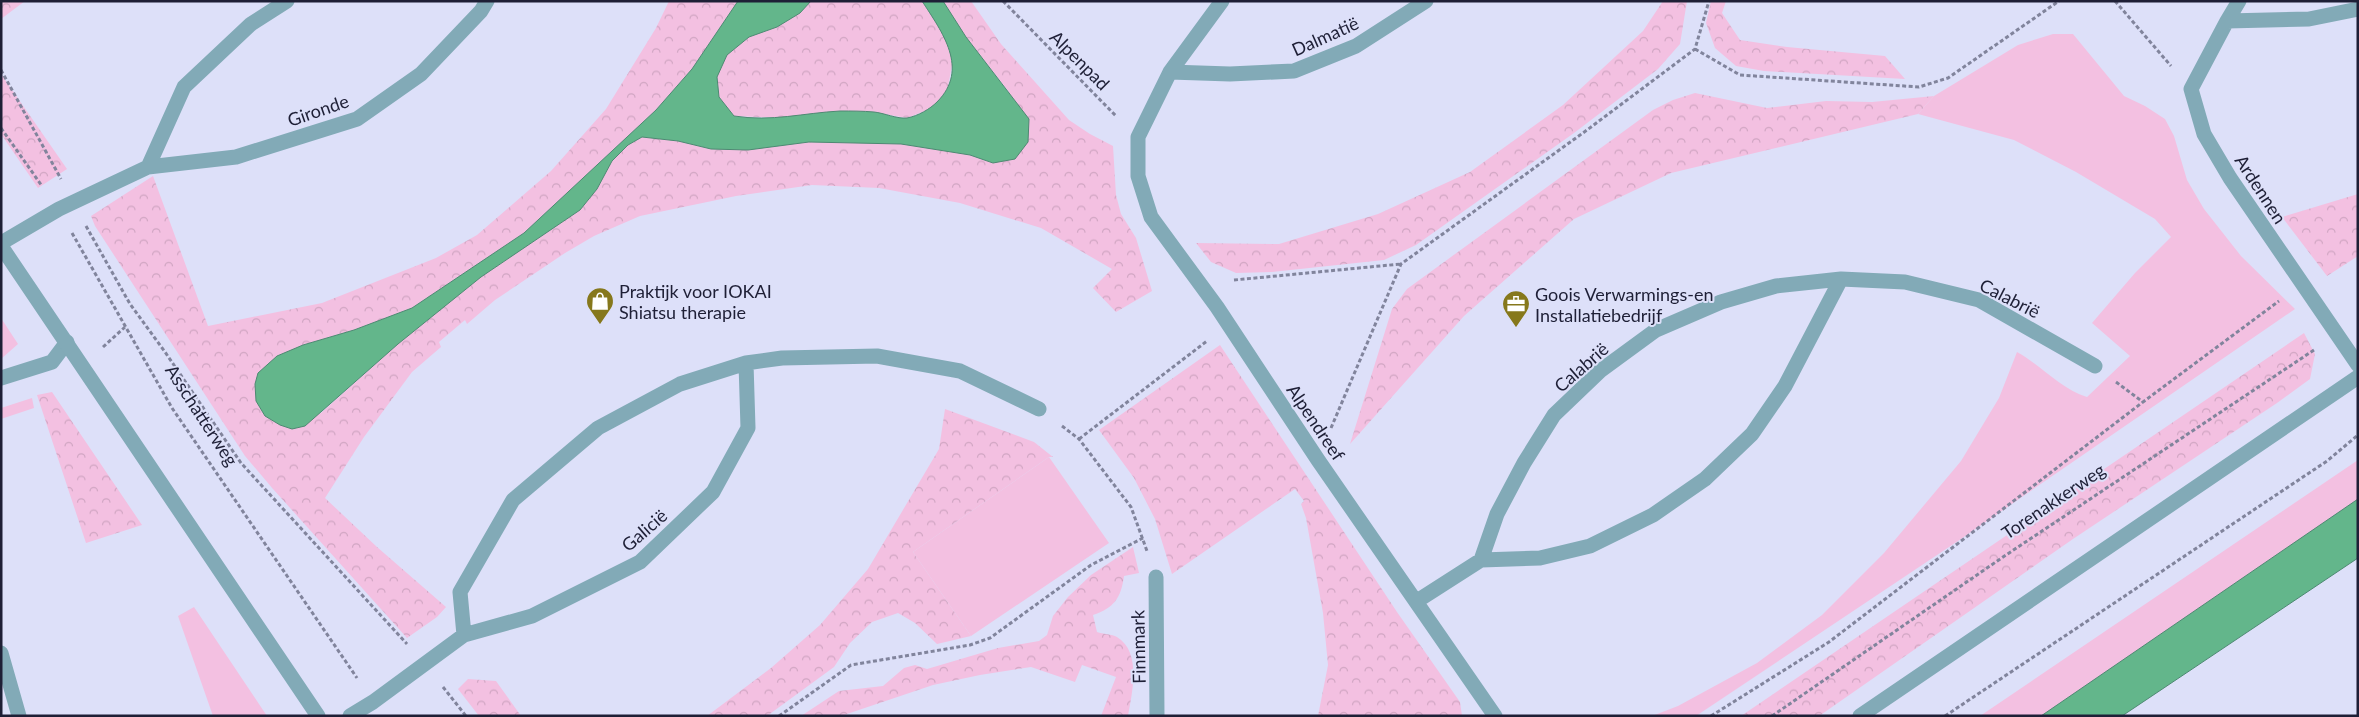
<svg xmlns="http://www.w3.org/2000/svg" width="2359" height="717" font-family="Lato,sans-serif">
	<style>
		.grass { fill: #f3c0e1 }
		.forest { fill: url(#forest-crowns) }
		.water { fill: #63b68b; stroke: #4e8972 }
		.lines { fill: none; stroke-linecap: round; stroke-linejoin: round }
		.path { stroke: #81849c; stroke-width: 3; stroke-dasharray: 4 2.5; stroke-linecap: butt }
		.minor { stroke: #82aab7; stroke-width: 15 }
		.tertiary { stroke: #82aab7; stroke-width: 15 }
		.labels { text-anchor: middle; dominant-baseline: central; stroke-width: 4; stroke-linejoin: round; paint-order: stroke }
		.street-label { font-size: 18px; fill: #1e1f36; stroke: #dde0f9 }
		.poi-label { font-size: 18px; fill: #1e1f36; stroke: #dde0f9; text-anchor: start }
	</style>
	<defs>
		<pattern id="forest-crowns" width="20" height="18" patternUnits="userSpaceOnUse" patternTransform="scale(1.25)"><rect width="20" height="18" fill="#f3c0e1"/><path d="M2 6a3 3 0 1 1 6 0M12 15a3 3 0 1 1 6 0" fill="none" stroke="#d0a5c2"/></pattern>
	</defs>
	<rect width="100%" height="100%" fill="#dde0f9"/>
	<path class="grass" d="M 2053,34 L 2073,34 L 2124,96 L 2145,106 L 2165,119 L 2174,136 L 2187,180 L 2204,209 L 2241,256 L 2295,309 L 1958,541 L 1696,716 L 1652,716 L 1678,706 L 1757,663 L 1822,615 L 1884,553 L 1961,461 L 1999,398 L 2017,352 C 2042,366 2061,389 2087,397 L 2130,356 L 2092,323 L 2135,273 L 2171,237 L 2155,219 L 2076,172 L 2014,140 L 1918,114 L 1934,96 L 2018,45 Z
		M 1,318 L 18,344 L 1,359 Z
		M 32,398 L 34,408 L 1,419 L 1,408 Z
		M 1049,457 L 1109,543 L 971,636 L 913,552 Z
		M 2358,460 L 2358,499 L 2352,504 L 2042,716 L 1980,716 Z
		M 194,607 L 267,716 L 213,716 L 178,616 Z"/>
	<path class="forest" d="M 1,1 L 25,1 L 1,19 Z
		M 669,1 L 738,1 L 692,69 L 656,110 L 524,233 L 412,308 L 354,330 L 303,345 L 256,401 L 265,416 L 280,425 L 321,413 L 398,344 L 481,277 L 580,210 L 597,189 L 612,161 L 628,145 L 642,137 L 678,141 L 711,149 L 748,150 L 809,142 L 901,144 L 970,155 L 993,163 L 1009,92 L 966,37 L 943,1 L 971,1 L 1001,44 L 1069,120 L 1090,134 L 1113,146 L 1116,195 L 1121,214 L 1136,238 L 1152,291 L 1116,312 L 1093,288 L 1112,269 L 1041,228 L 960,203 L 879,188 L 812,185 L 736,196 L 640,216 L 594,236 L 565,253 L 495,300 L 467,324 L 465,320 L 439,342 L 441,347 L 412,372 L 364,437 L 325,498 L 377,547 L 446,607 L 437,617 L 407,638 L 273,489 L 245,456 L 95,226 L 91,216 L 153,176 L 208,326 L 322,303 L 436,258 L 477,235 L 551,171 L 606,109 L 656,28 Z
		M 811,1 L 922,1 L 945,37 L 953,60 L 947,92 L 930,109 L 907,118 L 873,112 L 808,114 L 785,118 L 734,116 L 719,97 L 717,76 L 727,55 L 749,37 L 777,27 L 800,13 Z
		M 1663,1 L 1687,1 L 1680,44 L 1658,69 L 1574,133 L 1416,245 L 1384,260 L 1272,272 L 1236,273 L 1211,262 L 1196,243 L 1279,244 L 1378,214 L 1470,172 L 1563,105 L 1643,31 Z
		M 1711,1 L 1726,1 L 1722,13 L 1740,40 L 1787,47 L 1885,56 L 1905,79 L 1764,71 L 1736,66 L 1715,48 L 1706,23 Z
		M 1,74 L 67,169 L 38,188 L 1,134 Z
		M 1695,93 L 1767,108 L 1826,101 L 1872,102 L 1934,96 L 1918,114 L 1671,173 L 1574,219 L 1464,316 L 1350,444 L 1392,309 L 1407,289 L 1653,110 L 1673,100 Z
		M 2358,194 L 2358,256 L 2327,276 L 2282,217 Z
		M 2304,333 L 2315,354 L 2310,379 L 2277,403 L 2073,539 L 1822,714 L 1819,716 L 1741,716 Z
		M 1220,345 L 1397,612 L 1460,702 L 1462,716 L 1318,716 L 1328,665 L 1323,613 L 1306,518 L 1301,504 L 1304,501 L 1295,489 L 1172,574 L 1155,519 L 1134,478 L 1099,430 Z
		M 52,392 L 142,525 L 86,543 L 37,395 Z
		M 945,409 L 1034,442 L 1053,457 L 1049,457 L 913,552 L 971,636 L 937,644 L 915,623 L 898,613 L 872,622 L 850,643 L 834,667 L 767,716 L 707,716 L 771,668 L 820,625 L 868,569 L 939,449 Z
		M 1133,547 L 1139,573 L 1124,576 C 1121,598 1114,608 1093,615 L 1097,632 C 1103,634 1112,634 1117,637 C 1142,652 1132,693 1128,716 L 1101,716 L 1116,677 L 1082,665 L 1075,682 L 1031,667 L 980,675 L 933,685 L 841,716 L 801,716 L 839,691 L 883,686 L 904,668 L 915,665 L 927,669 L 998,648 L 1039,641 L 1047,635 L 1053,616 L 1068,597 L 1091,575 Z
		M 468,679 L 496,681 L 521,716 L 479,716 L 458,689 Z"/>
	<path class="water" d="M 738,1 L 811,1 L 800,13 L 777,27 L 749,37 L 727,55 L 717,77 L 719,97 L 734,116 C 772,122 803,113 840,111 C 851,111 863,111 874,112 C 884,113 897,119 907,118 C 918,116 930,109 937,102 C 970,69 942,32 922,1 L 943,1 L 966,37 L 1029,119 L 1028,142 L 1015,159 L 993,163 L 970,155 L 901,144 L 809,142 L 748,150 L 711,149 L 678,141 L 642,137 L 628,145 L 612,161 L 597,189 L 580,210 L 481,277 L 398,344 L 305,426 L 292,429 L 280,425 L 265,416 L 256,401 L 255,384 L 258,373 L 277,356 L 303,345 L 354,330 L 412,308 L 524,233 L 656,110 L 692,69 Z
		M 2358,499 L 2358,558 L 2122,716 L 2041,716 Z"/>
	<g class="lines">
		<path class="path" d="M 1003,1 L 1116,116
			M 2115,1 L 2171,66
			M 1695,49 L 1740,75 L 1919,87 L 1948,78 L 2059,1
			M 1,70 L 61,179
			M 1,128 L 42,186
			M 86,226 L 130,304 L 165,352 L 241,463 L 407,644
			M 72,233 L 172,408 L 357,678
			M 1234,280 L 1401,264
			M 103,347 L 125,327
			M 2116,382 L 2143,402 L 2279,301
			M 1062,426 L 1079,439 L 1131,507 L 1147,551
			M 1331,428 L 1401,264 L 1587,130 L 1695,49 L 1709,1
			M 1079,439 L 1207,341
			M 443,687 L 466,716
			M 779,716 L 851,665 L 970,645 L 990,638 L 1091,565 L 1143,538
			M 1711,716 L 1829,642 L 2143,402
			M 1772,716 L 2003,557 L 2314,350
			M 1945,716 L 2327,461 L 2358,435"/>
		<path class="minor" d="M 1222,1 L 1170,72 L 1138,137 L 1138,176 L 1151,217 L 1217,307 L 1318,460 L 1495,716
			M 2358,9 L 2309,19 L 2227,21 L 2191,89 L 2204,134 L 2230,178 L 2358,365
			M 2227,21 L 2239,1
			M 1170,72 L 1230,74 L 1294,71 L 1356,46 L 1426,1
			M 148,167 L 236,157 L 357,119 L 421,74 L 481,11 L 487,1
			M 1,243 L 59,209 L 148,167 L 184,87 L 251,24 L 287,1
			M 1,378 L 52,362 L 67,342
			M 1481,560 L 1540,558 L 1590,546 L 1653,515 L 1705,479 L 1752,434 L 1785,386 L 1841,279
			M 1156,577 L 1157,716
			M 1417,601 L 1481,560 L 1497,514 L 1524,463 L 1554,415 L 1600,371 L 1656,330 L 1721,302 L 1776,286 L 1841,279 L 1905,282 L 1979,300 L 2095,366
			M 464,635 L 460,592 L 513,500 L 598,428 L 680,384 L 746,363 L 782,358 L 877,356 L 960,371 L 1039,409
			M 1,653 L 19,716
			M 350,716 L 373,702 L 464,635 L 532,616 L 640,562 L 713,492 L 748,428 L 746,363"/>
		<path class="tertiary" d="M 1,246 L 318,716
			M 1860,716 L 2358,377"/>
	</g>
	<defs>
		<g id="shop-pin" transform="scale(1.4375)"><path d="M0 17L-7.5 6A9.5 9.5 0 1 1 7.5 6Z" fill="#86781c" stroke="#dde0f9"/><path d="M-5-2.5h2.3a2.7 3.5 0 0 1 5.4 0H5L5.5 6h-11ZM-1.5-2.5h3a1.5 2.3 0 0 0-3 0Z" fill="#fff"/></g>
		<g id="office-pin" transform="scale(1.4375)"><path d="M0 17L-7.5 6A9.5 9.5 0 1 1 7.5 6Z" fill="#86781c" stroke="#dde0f9"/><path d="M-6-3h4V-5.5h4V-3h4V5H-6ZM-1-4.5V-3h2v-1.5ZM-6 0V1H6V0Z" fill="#fff"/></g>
	</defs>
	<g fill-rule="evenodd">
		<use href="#shop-pin" x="600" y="301"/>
		<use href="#office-pin" x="1516" y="304"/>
	</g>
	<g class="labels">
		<g class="street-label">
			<text transform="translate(1325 36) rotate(-24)">Dalmatië</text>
			<text transform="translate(1080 60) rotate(45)">Alpenpad</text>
			<text transform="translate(318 110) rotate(-19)">Gironde</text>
			<text transform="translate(2261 189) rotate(57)">Ardennen</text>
			<text transform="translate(2010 298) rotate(27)">Calabrië</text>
			<text transform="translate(1581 367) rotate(-41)">Calabrië</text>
			<text transform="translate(202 415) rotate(57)">Asschatterweg</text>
			<text transform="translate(1316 422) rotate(56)">Alpendreef</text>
			<text transform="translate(2053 501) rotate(-34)">Torenakkerweg</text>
			<text transform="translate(644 530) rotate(-41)">Galicië</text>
			<text transform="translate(1138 647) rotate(-91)">Finnmark</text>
		</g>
		<g class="poi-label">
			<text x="619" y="291">Praktijk voor IOKAI<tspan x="619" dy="21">Shiatsu therapie</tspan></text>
			<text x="1535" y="294">Goois Verwarmings-en<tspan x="1535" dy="21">Installatiebedrijf</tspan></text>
		</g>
	</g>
	<rect width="2359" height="717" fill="none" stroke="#1e1f36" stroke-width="5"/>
</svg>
